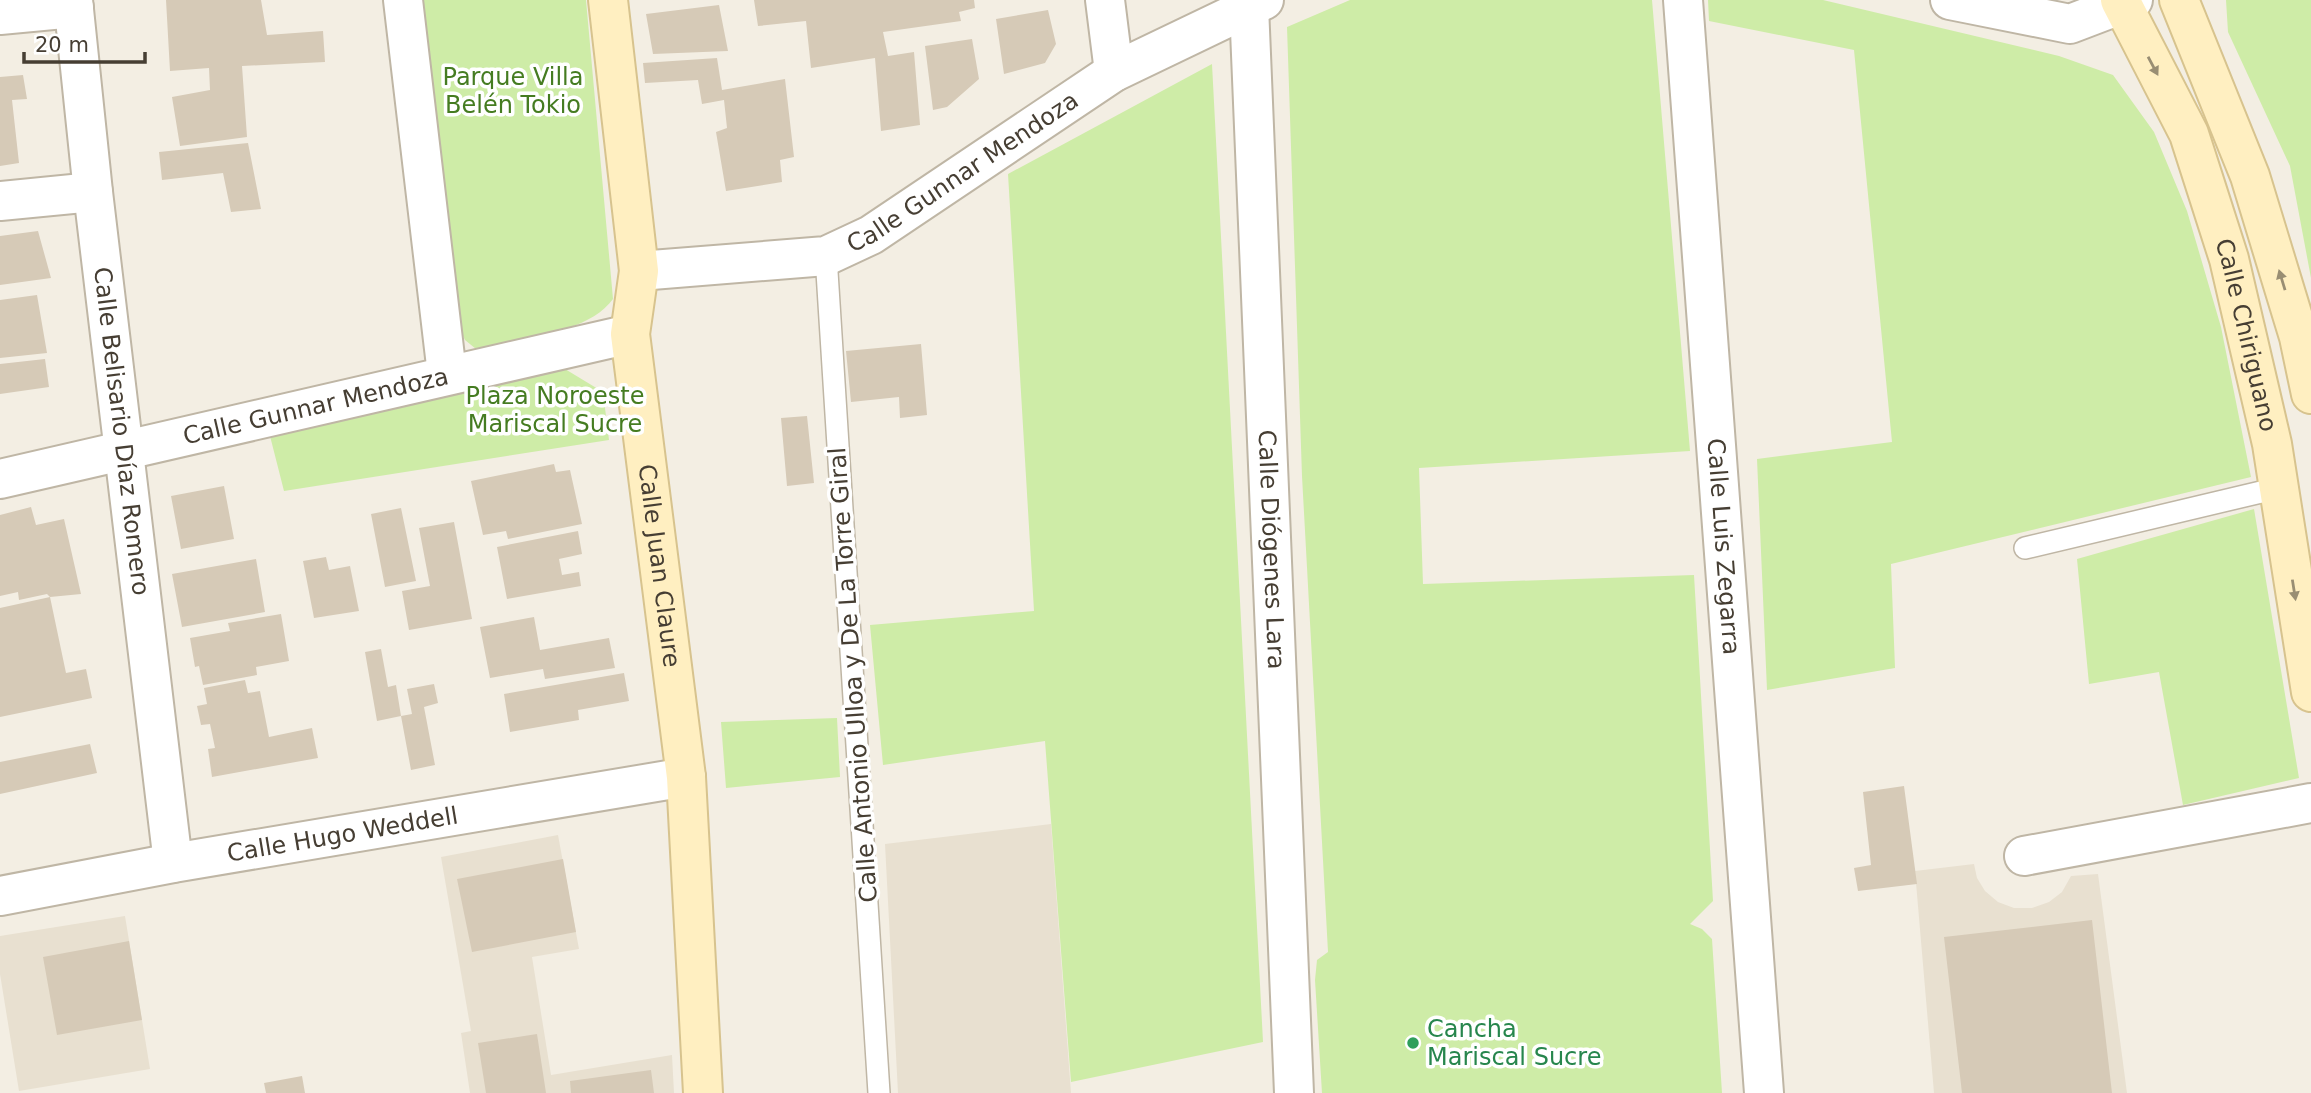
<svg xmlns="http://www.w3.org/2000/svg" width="2311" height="1093" font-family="'DejaVu Sans',sans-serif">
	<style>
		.residential { fill: #e8e0d0 }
		.green { fill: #ceeca7 }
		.building { fill: #d6cab7 }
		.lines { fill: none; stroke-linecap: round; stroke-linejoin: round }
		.lane-casing { stroke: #bfb6a5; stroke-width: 24 }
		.street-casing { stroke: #bfb6a5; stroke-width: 42 }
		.secondary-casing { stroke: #d7c38e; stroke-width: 42 }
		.lane { stroke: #fff; stroke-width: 21 }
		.street { stroke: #fff; stroke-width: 38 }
		.secondary { stroke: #ffefc1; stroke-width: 38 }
		.oneway { fill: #998e73 }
		.leisure-dot { fill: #2e9e5b; stroke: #fff; stroke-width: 2.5 }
		.labels { text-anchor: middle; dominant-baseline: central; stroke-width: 7; stroke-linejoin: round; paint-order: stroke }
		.park-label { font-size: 24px; fill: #457c21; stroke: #fff }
		.street-label { font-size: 24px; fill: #463e33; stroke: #fff }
		.leisure-label { font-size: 24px; fill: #27864d; stroke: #fff; text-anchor: start }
	</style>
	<rect width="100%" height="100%" fill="#f3eee3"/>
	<path class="residential" d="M 1051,824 L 1071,1093 L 898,1093 L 885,844 Z
		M 558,835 L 579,949 L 532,957 L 551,1075 L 672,1055 L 674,1093 L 470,1093 L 461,1033 L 471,1031 L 441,857 Z
		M 1974,864 L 1977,878 L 1985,891 L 1998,902 L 2014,908 L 2032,908 L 2049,902 L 2062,892 L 2071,876 L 2098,874 L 2127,1093 L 1934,1093 L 1915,871 Z
		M 125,916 L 150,1069 L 19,1091 L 0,974 L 0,936 Z"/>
	<path class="green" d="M 421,0 L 586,0 L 613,299 C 588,334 518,339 476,349 L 465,340 L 457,324 Z
		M 1350,0 L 1652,0 L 1690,451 L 1419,468 L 1423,584 L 1694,575 L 1713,901 L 1690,924 L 1702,929 L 1712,939 L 1722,1093 L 1322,1093 L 1315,980 L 1317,960 L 1328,952 L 1302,476 L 1287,27 Z
		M 1708,0 L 1823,0 L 2059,56 L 2113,75 L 2154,132 L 2187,211 L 2221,327 L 2251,477 L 1891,564 L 1895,668 L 1767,690 L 1757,459 L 1892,442 L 1854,50 L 1709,21 Z
		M 2226,0 L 2311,0 L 2311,278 L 2290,166 L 2228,32 Z
		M 1212,64 L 1263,1042 L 1071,1082 L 1045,741 L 883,765 L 870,625 L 1034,611 L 1008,174 Z
		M 565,369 L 603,392 L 609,440 L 284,491 L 270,436 Z
		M 2254,509 L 2299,778 L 2183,805 L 2159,672 L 2089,684 L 2077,559 Z
		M 837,718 L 840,777 L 726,788 L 721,722 Z"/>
	<path class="building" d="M 166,0 L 261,0 L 267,35 L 323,31 L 325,62 L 242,66 L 247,137 L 180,146 L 172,97 L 210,90 L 209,68 L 170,71 Z
		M 754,0 L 974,0 L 975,8 L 959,12 L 961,21 L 883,32 L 888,56 L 914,52 L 920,125 L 881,131 L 875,58 L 811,68 L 806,21 L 758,26 Z
		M 719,5 L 728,51 L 653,54 L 646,14 Z
		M 1048,10 L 1056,44 L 1045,63 L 1004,74 L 996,19 Z
		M 972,39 L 979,79 L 947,107 L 933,110 L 925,46 Z
		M 717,58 L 722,90 L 785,79 L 794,157 L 780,160 L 782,182 L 726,191 L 716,132 L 727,128 L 724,100 L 702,104 L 698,80 L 645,83 L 643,63 Z
		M 23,75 L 27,99 L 12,100 L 19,163 L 0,166 L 0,77 Z
		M 248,143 L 261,209 L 231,212 L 223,173 L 162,180 L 159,152 Z
		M 38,231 L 51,278 L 0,285 L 0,236 Z
		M 37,295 L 47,353 L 0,358 L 0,300 Z
		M 921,344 L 927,415 L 900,418 L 899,397 L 851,402 L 846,351 Z
		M 45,359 L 49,387 L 0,394 L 0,364 Z
		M 807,416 L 814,483 L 787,486 L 781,418 Z
		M 554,464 L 556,472 L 570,470 L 582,524 L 508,539 L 506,531 L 483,535 L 471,481 Z
		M 224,486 L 234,539 L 181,549 L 171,496 Z
		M 31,507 L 36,525 L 64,519 L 81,594 L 50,597 L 66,673 L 86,669 L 92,698 L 0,717 L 0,608 L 50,597 L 47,594 L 19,600 L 18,592 L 0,596 L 0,515 Z
		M 401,508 L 416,581 L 385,587 L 371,514 Z
		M 454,522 L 472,619 L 409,630 L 402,591 L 430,586 L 419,528 Z
		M 578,531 L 582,554 L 559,559 L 562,575 L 579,572 L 581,586 L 507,599 L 497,547 Z
		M 326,557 L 329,570 L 350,566 L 359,611 L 314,618 L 303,561 Z
		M 256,559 L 265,612 L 182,627 L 172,574 Z
		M 281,614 L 289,661 L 256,667 L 257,675 L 203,685 L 199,666 L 195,667 L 190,638 L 230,631 L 228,623 Z
		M 534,617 L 540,650 L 609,638 L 615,668 L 545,679 L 543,669 L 490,678 L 480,627 Z
		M 381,649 L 388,687 L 396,685 L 401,716 L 377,721 L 365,652 Z
		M 624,673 L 629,701 L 578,710 L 579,720 L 510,732 L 504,694 Z
		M 245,680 L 248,693 L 260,691 L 269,737 L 312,728 L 318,758 L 212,777 L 208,749 L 215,748 L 210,724 L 201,725 L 197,706 L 207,704 L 204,688 Z
		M 434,684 L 438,703 L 424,707 L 435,765 L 411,770 L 401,716 L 412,714 L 407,689 Z
		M 90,744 L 97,773 L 0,794 L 0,762 Z
		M 1904,786 L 1917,884 L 1858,891 L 1854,868 L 1871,865 L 1863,792 Z
		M 563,859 L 576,932 L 472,952 L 457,879 Z
		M 2092,920 L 2112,1093 L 1962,1093 L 1944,937 Z
		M 129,941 L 142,1020 L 57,1035 L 43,957 Z
		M 537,1034 L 546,1093 L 486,1093 L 478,1043 Z
		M 651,1070 L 654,1093 L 571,1093 L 570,1081 Z
		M 302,1076 L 305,1093 L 266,1093 L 264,1083 Z"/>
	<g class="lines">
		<g class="lane-casing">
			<path id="lane" d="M 826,256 L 879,1093
				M 2025,548 L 2278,488"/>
		</g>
		<g class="street-casing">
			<g id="street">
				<path id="s1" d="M 73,0 L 93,192 L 173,863"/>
				<path d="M 403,0 L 447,374"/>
				<path d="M 1105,0 L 1114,72"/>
				<path id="s2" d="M 1683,0 L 1764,1093"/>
				<path d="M 1950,0 L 2070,24 L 2133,0"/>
				<path id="s3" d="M 1249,6 L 1294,1093"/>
				<path d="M 0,15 L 74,8"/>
				<path d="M 0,201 L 93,192"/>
				<path id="s4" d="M 639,271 L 826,256 L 871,235 L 1114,72 L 1264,0"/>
				<path id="s5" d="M 0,479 L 630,334"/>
				<path d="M 2024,856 L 2311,803"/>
				<path id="s6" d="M 0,896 L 173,863 L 686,777"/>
			</g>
		</g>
		<g class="secondary-casing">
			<g id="secondary">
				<path id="s7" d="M 608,0 L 639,271 L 630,334 L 686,777 L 703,1093"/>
				<path id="s8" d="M 2120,0 L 2189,134 L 2229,259 L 2272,444 L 2311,692"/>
				<path d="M 2179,0 L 2250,176 L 2299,337 L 2311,394"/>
			</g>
		</g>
		<use href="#lane" class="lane"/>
		<use href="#street" class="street"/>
		<use href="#secondary" class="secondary"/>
	</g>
	<defs><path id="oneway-solid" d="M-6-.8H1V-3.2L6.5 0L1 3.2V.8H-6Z" transform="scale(1.75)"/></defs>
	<g class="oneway">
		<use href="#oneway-solid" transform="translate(2153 66) rotate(62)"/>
		<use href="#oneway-solid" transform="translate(2282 280) rotate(-107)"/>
		<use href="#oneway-solid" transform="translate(2294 590) rotate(81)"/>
	</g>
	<circle class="leisure-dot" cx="1413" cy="1043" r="7"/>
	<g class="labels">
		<g class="park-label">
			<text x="513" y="77">Parque Villa<tspan x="513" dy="28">Belén Tokio</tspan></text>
			<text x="555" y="396">Plaza Noroeste<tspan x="555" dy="28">Mariscal Sucre</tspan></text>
		</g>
		<g class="street-label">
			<text stroke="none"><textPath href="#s4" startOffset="348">Calle Gunnar Mendoza</textPath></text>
			<text stroke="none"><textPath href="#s8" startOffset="360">Calle Chiriguano</textPath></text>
			<text stroke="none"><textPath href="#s5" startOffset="324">Calle Gunnar Mendoza</textPath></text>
			<text stroke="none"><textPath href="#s1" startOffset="434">Calle Belisario Díaz Romero</textPath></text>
			<text stroke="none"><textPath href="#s2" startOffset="548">Calle Luis Zegarra</textPath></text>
			<text stroke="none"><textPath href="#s3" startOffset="544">Calle Diógenes Lara</textPath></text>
			<text stroke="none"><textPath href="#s7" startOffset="570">Calle Juan Claure</textPath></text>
			<text transform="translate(853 675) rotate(-94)">Calle Antonio Ulloa y De La Torre Giral</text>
			<text stroke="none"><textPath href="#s6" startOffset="348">Calle Hugo Weddell</textPath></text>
		</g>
		<g class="leisure-label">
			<text x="1427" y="1029">Cancha<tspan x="1427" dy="28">Mariscal Sucre</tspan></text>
		</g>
	</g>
	<path d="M24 52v10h121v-10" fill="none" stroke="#463e33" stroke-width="3.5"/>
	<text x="35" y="52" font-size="21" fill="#463e33" stroke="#ffffff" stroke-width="5" paint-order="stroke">20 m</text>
</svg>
